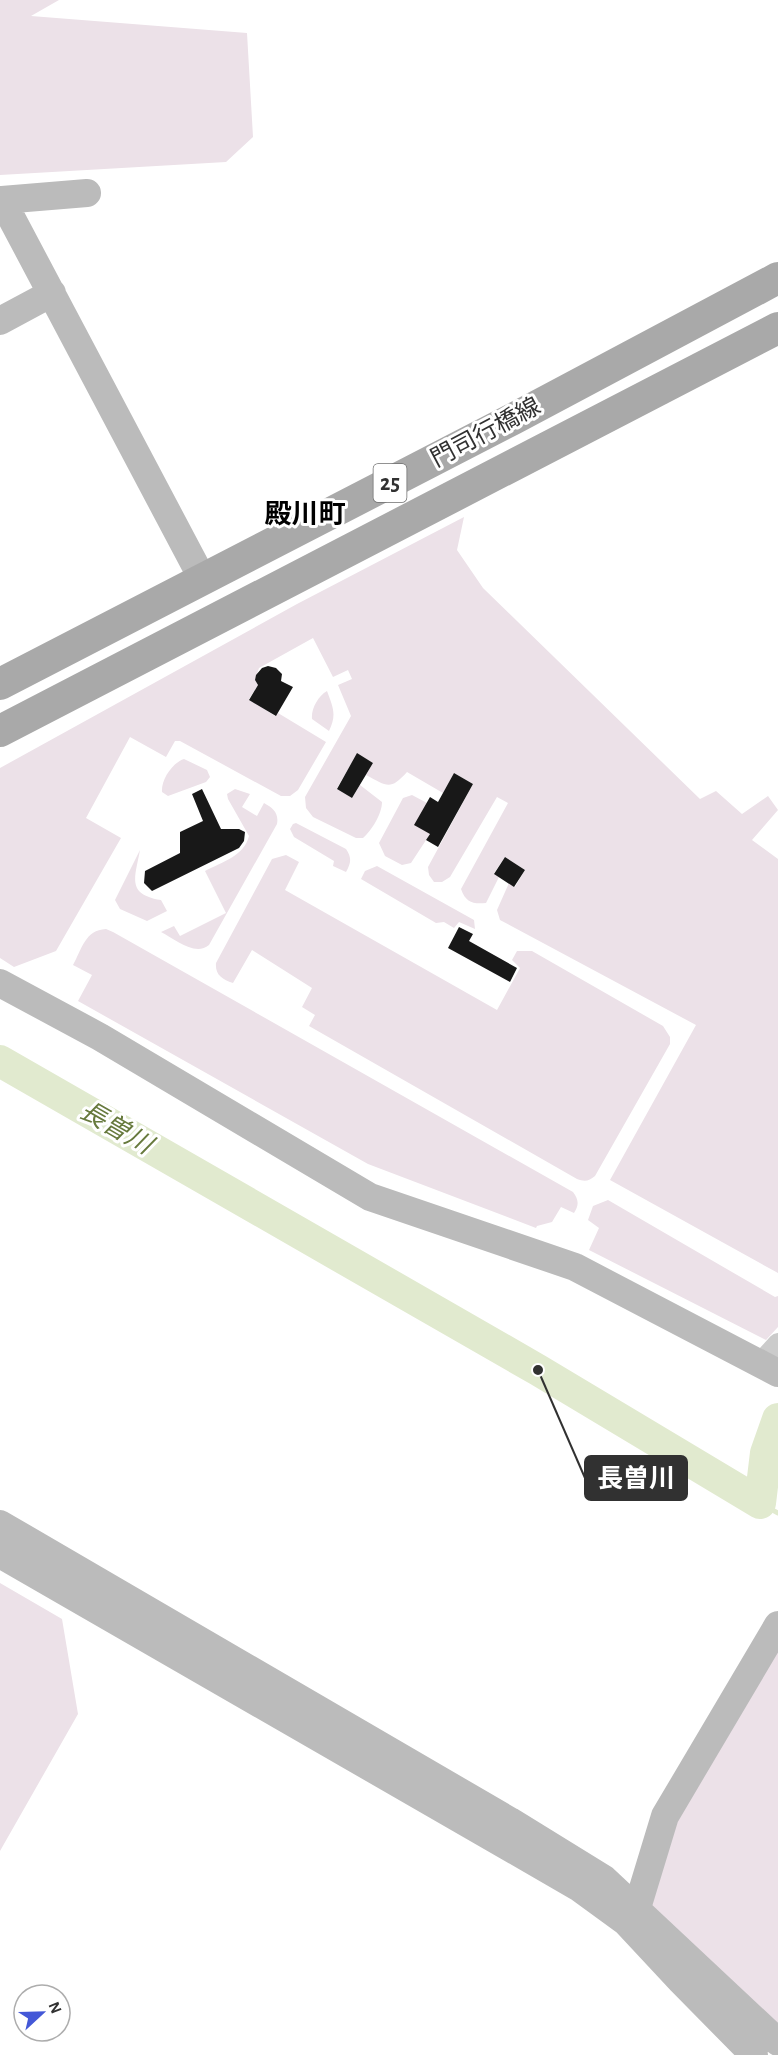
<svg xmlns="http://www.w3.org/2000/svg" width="778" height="2055" font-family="'Alegreya Sans','Noto Sans JP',sans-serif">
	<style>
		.green { fill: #ece1e8 }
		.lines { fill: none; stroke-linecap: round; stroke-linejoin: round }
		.stream { stroke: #e1eacf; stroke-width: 5 }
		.river { stroke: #e1eacf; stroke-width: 32 }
		.building { fill: #181818 }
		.street { stroke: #cbcbcb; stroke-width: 20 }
		.secondary { stroke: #bbb; stroke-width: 28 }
		.primary { stroke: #a9a9a9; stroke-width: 32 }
		.labels { text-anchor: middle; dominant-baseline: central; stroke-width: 6; stroke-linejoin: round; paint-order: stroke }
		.shield { fill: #fff; stroke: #6f6f6f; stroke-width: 1.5 }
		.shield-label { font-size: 22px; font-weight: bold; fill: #313131 }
		.street-label { font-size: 24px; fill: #313131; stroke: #fff }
		.water-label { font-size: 26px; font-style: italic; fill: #677a3d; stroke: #fff }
		.quarter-label { font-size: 27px; font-weight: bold; fill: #000; stroke: #fff }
		.leader { fill: none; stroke: #313131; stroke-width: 2 }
		.callout-dot { fill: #313131; stroke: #fff; stroke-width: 2 }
		.callout { fill: #313131; stroke: #313131; stroke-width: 2 }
		.callout-label { font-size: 26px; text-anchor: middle; font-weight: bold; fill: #fff }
	</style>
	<rect width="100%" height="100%" fill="#fff"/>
	<path class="green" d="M 0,0 L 59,0 L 31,16 L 247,33 L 253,137 L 226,162 L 0,175 Z
		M 464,517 L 457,550 L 483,588 L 700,799 L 716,791 L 742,814 L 768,796 L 778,810 L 752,840 L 778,859 L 778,1273 L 610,1180 L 696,1025 L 500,920 L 497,910 L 509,883 L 515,887 L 525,870 L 505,857 L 494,873 L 499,877 L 486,903 C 473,904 466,903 461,889 L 508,803 L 497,797 L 450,877 L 442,882 L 434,882 L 429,875 L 428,867 L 473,784 L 454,773 L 443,793 L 407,772 C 390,791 387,786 366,775 L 373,763 L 357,754 L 337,788 L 352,798 L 360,785 L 382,802 C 382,814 372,830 363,838 L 356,838 L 313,817 L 306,808 L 305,797 L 351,716 L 338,685 L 352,679 L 348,670 L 333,677 L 313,638 L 259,668 L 255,680 L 258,685 L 249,699 L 275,716 L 278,713 L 326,742 L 298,790 L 290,796 L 281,796 L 180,741 L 175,741 L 166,757 L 130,737 L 86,818 L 121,838 L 56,951 L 14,967 L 0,958 L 0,768 L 297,604 Z
		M 327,691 C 333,707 337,715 329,731 L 312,719 C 311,709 318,696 327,691 Z
		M 184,759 L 207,770 L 210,777 L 206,782 L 168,796 L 162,792 C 161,780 172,763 184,759 Z
		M 235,789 L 250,794 L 242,807 L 257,816 L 264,803 C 273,808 279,813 277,824 L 209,945 C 195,957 175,939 161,932 L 174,926 L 180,936 L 226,913 L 205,871 C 222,862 244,856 249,836 L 228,799 L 227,794 Z
		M 412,795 L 427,803 L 430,834 L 411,863 L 402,865 L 385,856 L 379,843 L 403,798 Z
		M 296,823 L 346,849 C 352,858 351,863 346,872 L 333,866 L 334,861 L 294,837 L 290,829 L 293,824 Z
		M 140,850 C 135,878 126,894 161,900 L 167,911 L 147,921 L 120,909 L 115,900 Z
		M 286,855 L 299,862 L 285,890 L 497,1010 L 520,968 L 512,960 L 517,951 L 532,951 L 663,1026 L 670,1037 L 670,1044 L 595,1176 C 589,1181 585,1182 577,1179 L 309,1026 L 315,1015 L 302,1007 L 312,988 L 252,950 L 233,983 C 222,979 215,975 216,963 L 272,859 Z
		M 377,866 L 474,920 L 475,929 L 459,922 L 454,928 L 444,922 L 436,923 L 361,879 L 365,871 Z
		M 106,929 L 113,932 L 573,1192 C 579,1200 579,1205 574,1213 L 561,1207 L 552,1222 L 537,1226 L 536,1228 L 368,1164 L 78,1001 L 92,975 L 73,965 C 82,949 85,930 106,929 Z
		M 608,1200 L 775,1297 L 778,1296 L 778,1327 L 766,1340 L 589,1250 L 599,1228 L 588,1220 L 593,1206 Z
		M 0,1583 L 62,1619 L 78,1714 L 0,1851 Z
		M 778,1625 L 778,2046 L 637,1908 L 665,1816 Z"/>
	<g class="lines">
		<path class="stream" d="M 760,1503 L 778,1513"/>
		<path class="river" d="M 0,1061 L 538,1370 L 760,1503 L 766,1453 L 778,1419"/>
	</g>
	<path class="building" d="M 268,666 L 276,668 L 282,674 L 281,681 L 293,687 L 276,716 L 249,700 L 258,685 L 255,680 L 256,675 L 262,668 Z
		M 357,753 L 373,763 L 352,798 L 337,789 Z
		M 454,773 L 473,784 L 438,847 L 426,840 L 430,834 L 414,825 L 430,797 L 438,802 Z
		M 202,789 L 221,829 L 239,829 L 245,832 L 244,841 L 239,848 L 152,891 L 144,883 L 145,871 L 180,853 L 180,832 L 203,821 L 192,794 Z
		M 505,857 L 525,870 L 514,887 L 494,874 Z
		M 459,927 L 473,934 L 469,941 L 517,968 L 510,982 L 448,948 Z"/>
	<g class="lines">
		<path class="street" d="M 759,1364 L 778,1343"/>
		<path class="secondary" d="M 0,200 L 2,200 L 203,580
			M 2,200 L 87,193
			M 0,321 L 52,293
			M 0,983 L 100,1037 L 370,1197 L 575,1267 L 778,1373
			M 0,1524 L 510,1821 L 604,1879 L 778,2042
			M 0,1554 L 578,1887 L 626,1922 L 681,1981 L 754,2055
			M 627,1920 L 637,1908 L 665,1816 L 778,1625"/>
		<path class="primary" d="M 0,684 L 513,419 L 778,278
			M 0,731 L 778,328"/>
	</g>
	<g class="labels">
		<rect class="shield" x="373.5" y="464" width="33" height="38" rx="4.5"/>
		<g class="shield-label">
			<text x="390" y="483">25</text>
		</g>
		<g class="street-label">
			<text transform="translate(486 433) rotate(-28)">門司行橋線</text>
		</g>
		<g class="water-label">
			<text transform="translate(116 1128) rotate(30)">長曽川</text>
		</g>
		<g class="quarter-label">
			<text x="305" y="514">殿川町</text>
		</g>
	</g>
	<path class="leader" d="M538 1370L585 1478"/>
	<circle class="callout-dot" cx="538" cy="1370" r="6"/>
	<rect class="callout" x="585" y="1456" width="102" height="44" rx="6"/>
	<g class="callout-label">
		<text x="636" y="1487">長曽川</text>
	</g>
	<g transform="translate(42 2013) rotate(68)"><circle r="28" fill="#ffffff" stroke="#adadad" stroke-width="1.5"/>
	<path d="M0-4.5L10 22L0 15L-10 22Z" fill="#4458d7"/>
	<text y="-9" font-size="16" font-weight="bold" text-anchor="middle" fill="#313131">N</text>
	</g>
</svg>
